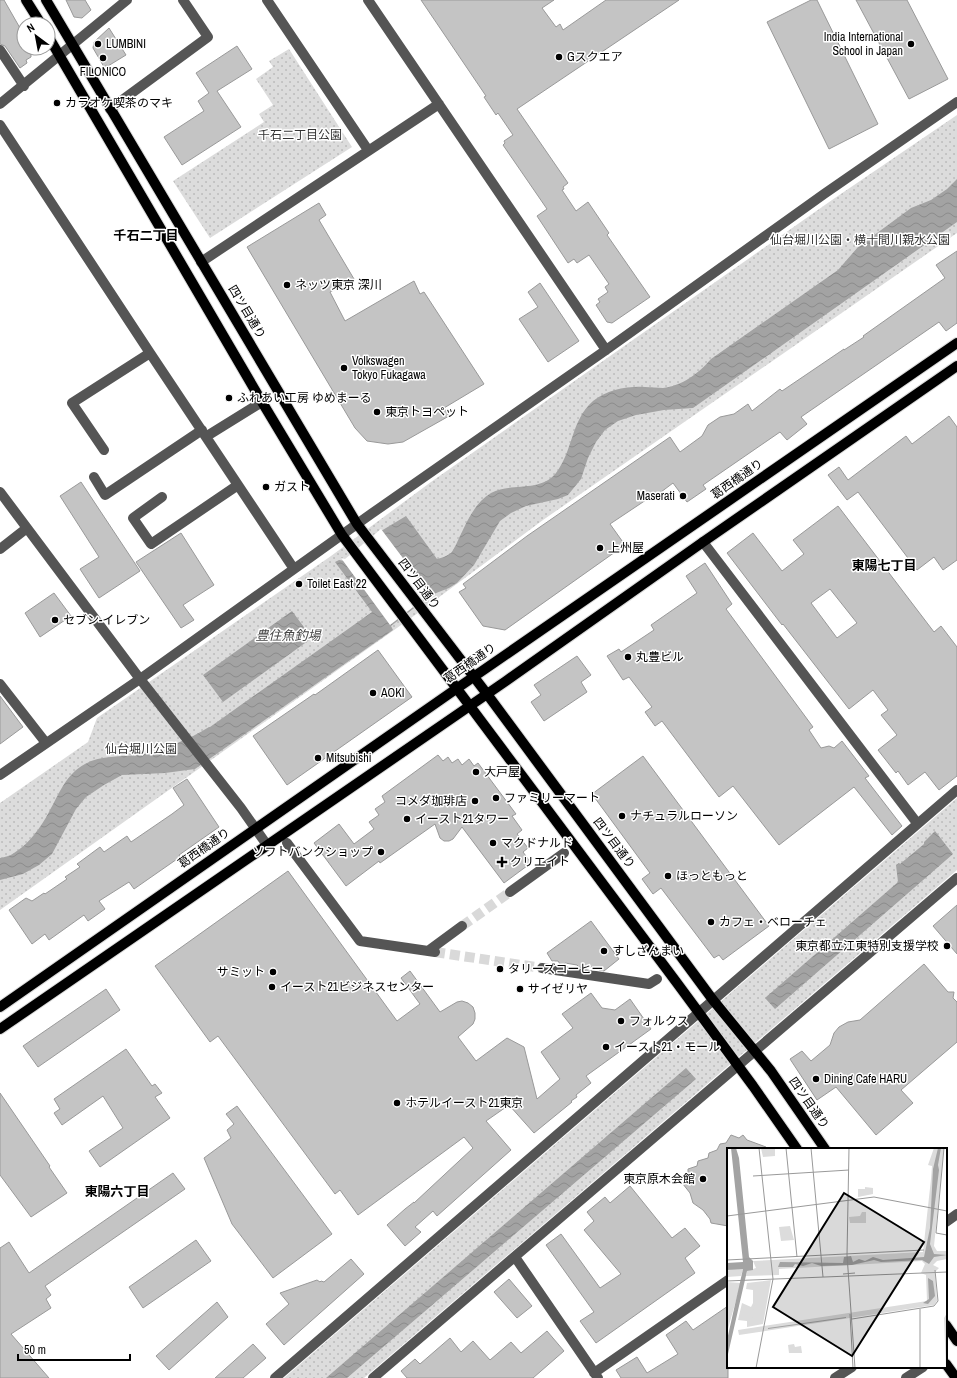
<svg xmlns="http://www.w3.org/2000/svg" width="957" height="1378" font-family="'Archivo Narrow','Noto Sans JP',sans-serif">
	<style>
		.park { fill: url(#park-dots) }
		.water { fill: url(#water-waves) }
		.pier { fill: #fff }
		.building { fill: #c4c4c4; stroke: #999; fill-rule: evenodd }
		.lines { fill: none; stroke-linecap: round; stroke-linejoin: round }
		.minor-tunnel { stroke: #d9d9d9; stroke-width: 10; stroke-dasharray: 10 5; stroke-linecap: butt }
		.major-casing { stroke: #dbdbdb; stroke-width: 12 }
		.minor { stroke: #555; stroke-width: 10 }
		.major { stroke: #000; stroke-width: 10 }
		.poi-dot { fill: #000; stroke: #fff; stroke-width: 1.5 }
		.labels { text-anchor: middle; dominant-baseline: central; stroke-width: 3; stroke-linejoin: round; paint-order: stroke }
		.poi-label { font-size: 12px; fill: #000; stroke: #fff; text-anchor: start }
		.park-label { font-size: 12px; fill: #333; stroke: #fff }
		.street-label { font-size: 12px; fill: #000; stroke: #fff }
		.neighbourhood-label { font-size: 13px; font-weight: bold; fill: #000; stroke: #fff }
		.water-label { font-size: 13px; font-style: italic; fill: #444; stroke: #fff }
		.inset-road { fill: none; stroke: #999; stroke-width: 1 }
		.view { fill: #000; fill-opacity: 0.15; stroke: #000; stroke-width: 2 }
		.inset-edge { fill: none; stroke: #000; stroke-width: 2 }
	</style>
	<defs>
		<pattern id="park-dots" width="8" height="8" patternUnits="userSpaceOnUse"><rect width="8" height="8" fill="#dcdcdc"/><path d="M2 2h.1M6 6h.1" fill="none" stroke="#bbb" stroke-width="1.8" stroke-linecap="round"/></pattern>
		<pattern id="water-waves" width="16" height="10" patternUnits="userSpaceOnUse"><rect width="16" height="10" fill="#a3a3a3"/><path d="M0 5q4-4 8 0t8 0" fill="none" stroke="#8b8b8b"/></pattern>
	</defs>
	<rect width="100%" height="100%" fill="#fff"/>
	<path class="park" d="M 289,49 L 352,147 L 210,238 L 173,181 L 264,122 L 259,114 L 273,105 L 256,79 L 273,67 L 269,61 Z
		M 957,115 L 957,233 L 543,520 L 411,618 L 0,910 L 0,803 L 88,742 L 97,718 L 331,556 L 431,482 L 832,200 Z
		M 957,798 L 957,870 L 364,1378 L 284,1378 Z"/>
	<path class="water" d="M 957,179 L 957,222 L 693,408 L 664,410 L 636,415 L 618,421 L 605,430 L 596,442 L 588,458 L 581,479 L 568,495 L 558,499 L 526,506 L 511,513 L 500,521 L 474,565 L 457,583 L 449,588 L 431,595 L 391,626 L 393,630 L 195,769 L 165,773 L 122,775 L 104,785 L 86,797 L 76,809 L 52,854 L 39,865 L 23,874 L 0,880 L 0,858 C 5,857 10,856 14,853 C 29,844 41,827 49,812 C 59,794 66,774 85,764 C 101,755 121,757 139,755 C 161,751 190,739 209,727 L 210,727 L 372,612 L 335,562 L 339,560 L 345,561 L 381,531 L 406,516 L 437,559 C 442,558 447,556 451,553 C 455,548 458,540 461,534 C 468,519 476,502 491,493 C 511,482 540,493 556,473 C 573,451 571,420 593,401 C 607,390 627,386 645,387 C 651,387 657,388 663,388 C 682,386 699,373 711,359 L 838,270 L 858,247 L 892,222 L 911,208 L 931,200 L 947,189 Z
		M 292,611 L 312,638 L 223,702 L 203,675 Z
		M 935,831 L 953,854 L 775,1009 L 765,998 L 898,882 L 896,865 L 899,863 L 900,864 L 924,844 L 924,842 Z
		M 686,1068 L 696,1079 L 347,1378 L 326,1378 Z"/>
	<path class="pier" d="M 381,529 L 430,594 L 390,625 L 341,558 L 345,559 Z"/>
	<path class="building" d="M 0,0 L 4,0 L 24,35 L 24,48 L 28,48 L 31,55 L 31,57 L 26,60 L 27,63 L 20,68 L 5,46 L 0,44 Z
		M 66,0 L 85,0 L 91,10 L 82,18 L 74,17 Z
		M 421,0 L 554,0 L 542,8 L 556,27 L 560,24 L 563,30 L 606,0 L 679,0 L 517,109 L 568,183 L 563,187 L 564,189 L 562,190 L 576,211 L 588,202 L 609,233 L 607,235 L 650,297 L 612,323 L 607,322 L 596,305 L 600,302 L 598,299 L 608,292 L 605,287 L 609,284 L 589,255 L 577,263 L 574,259 L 568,263 L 537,216 L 547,209 L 503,145 L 505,143 L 504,141 L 513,135 L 498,113 L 496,115 L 484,97 L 486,96 Z
		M 811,0 L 817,0 L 878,124 L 829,149 L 767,22 Z
		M 856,0 L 907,0 L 948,79 L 909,99 Z
		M 109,28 L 126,55 L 108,66 L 107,65 L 104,67 L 93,48 L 94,42 Z
		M 237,46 L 252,69 L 217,91 L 241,127 L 182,165 L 164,137 L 204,111 L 198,101 L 209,93 L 196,73 Z
		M 319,203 L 326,215 L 319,220 L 354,279 L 330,292 L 345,321 L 414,281 L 420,294 L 424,292 L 484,384 L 444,408 L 449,416 L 403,442 L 388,444 L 367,441 L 355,428 L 247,247 Z
		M 957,251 L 957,323 L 946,331 L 939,322 L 801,417 L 807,424 L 787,440 L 780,432 L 703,485 L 706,489 L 687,502 L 673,483 L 653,498 L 652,496 L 610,524 L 625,545 L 505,630 L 483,626 L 459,592 L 466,588 L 463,584 L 527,536 L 670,437 L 680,452 L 702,436 L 708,425 L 720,417 L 734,414 L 748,404 L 752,411 L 780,389 L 782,391 L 844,349 L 844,350 L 864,337 L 863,336 L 945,278 L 936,265 Z
		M 540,283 L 579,341 L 548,362 L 519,319 L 538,307 L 528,292 Z
		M 949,416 L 957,427 L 957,560 L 943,570 L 934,557 L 917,570 L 858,492 L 847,500 L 828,475 L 839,467 L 848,480 L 906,436 L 912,444 Z
		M 81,482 L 140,571 L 99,598 L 80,569 L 99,557 L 60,496 Z
		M 838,506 L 934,632 L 941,626 L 957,647 L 957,776 L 939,790 L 925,772 L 908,785 L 898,771 L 896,773 L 878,750 L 897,735 L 881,715 L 888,710 L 873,690 L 849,709 L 783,624 L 782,625 L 727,553 L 753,533 L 782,571 L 804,554 L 793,540 ZM 830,589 L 857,623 L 837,638 L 811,603 Z
		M 181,533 L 214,585 L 183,605 L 194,620 L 181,628 L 136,562 Z
		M 705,563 L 732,604 L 726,609 L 813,727 L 809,730 L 821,748 L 829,746 L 834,748 L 842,741 L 869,776 L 865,778 L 902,826 L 892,835 L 854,787 L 779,845 L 733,786 L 719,797 L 662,721 L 655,726 L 645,712 L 652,707 L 629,677 L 623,680 L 607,656 L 619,649 L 621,652 L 654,630 L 651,625 L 697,593 L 686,576 Z
		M 54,593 L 71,616 L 40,637 L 25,613 Z
		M 378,650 L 412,697 L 287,785 L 253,736 L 314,694 L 315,695 Z
		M 577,656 L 591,675 L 581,682 L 587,692 L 544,721 L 531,702 L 541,695 L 534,685 Z
		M 0,696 L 23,727 L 0,744 Z
		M 438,755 L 443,761 L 448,757 L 452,763 L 458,759 L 462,765 L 469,759 L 474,766 L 478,763 L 516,814 L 512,816 L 522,830 L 517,834 L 528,848 L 523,852 L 531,863 L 504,883 L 462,827 L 453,839 L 449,841 L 444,841 L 440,838 L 435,824 L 380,863 L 379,861 L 346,886 L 314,843 L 339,824 L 354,844 L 374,829 L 369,822 L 379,815 L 375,809 L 385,802 L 382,796 Z
		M 643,756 L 769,926 L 723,960 L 719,955 L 714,958 L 661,888 L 653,894 L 642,879 L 650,873 L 592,794 Z
		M 187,779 L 219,827 L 179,855 L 180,857 L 134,889 L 129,882 L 99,901 L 105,909 L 88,921 L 84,915 L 49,940 L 45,934 L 32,944 L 9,910 L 26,898 L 32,901 L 44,893 L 45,894 L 67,879 L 65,877 L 80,867 L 77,864 L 100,847 L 104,852 L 127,836 L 131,842 L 172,814 L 184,805 L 173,788 Z
		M 288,871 L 397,1021 L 420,1004 L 401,978 L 410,971 L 440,1012 L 457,1002 L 462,1001 L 468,1003 L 473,1007 L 475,1013 L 475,1019 L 473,1024 L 458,1037 L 476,1061 L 507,1038 L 524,1047 L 537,1099 L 560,1079 L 541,1052 L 573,1028 L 562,1014 L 591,993 L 602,1008 L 615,1010 L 630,999 L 651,1029 L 586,1076 L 591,1083 L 576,1095 L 577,1097 L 571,1101 L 572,1102 L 534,1133 L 509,1105 L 486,1121 L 511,1150 L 437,1216 L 433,1211 L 415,1227 L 421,1232 L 405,1246 L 387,1225 L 405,1209 L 414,1202 L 414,1203 L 473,1148 L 464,1137 L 358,1215 L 340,1190 L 335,1194 L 218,1036 L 210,1042 L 155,966 Z
		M 957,905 L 957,954 L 933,926 Z
		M 591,921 L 619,959 L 604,971 L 599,970 L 598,968 L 586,966 L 584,968 L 579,967 L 577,965 L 565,963 L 564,965 L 560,964 L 558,961 L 552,961 L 547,953 Z
		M 924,964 L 948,992 L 954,992 L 953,998 L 957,1002 L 957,1042 L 901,1090 L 913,1103 L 876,1135 L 836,1087 L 817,1100 L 790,1059 L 802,1051 L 811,1061 L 830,1045 L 834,1033 L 839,1027 L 848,1022 L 860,1020 Z
		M 106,989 L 120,1010 L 38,1067 L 23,1046 Z
		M 126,1049 L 152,1086 L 155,1084 L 162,1093 L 155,1097 L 170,1118 L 100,1167 L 89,1151 L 123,1128 L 103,1096 L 62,1125 L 54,1113 L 60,1109 L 54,1099 Z
		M 0,1093 L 50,1166 L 49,1167 L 67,1193 L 31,1217 L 0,1175 Z
		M 237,1106 L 332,1234 L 273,1278 L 232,1224 L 204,1158 L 231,1138 L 227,1130 L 234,1124 L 226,1114 Z
		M 731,1135 L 739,1138 L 743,1135 L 747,1140 L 766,1147 L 766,1149 L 728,1149 L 728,1226 L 711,1223 L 710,1219 L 703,1210 L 693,1203 L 690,1193 L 679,1179 L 688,1172 L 688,1169 L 697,1166 L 698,1161 L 708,1158 L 709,1153 L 717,1150 L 720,1144 L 726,1143 Z
		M 173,1173 L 185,1189 L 45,1286 L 51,1295 L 46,1299 L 51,1308 L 11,1334 L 49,1378 L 0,1378 L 0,1248 L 9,1242 L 29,1273 Z
		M 630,1186 L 672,1238 L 685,1228 L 700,1246 L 685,1258 L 695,1273 L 596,1343 L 580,1321 L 594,1312 L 546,1245 L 561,1234 L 600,1288 L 621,1274 L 584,1230 L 594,1221 L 587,1212 L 605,1197 L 610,1203 Z
		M 196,1240 L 211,1261 L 143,1308 L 129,1287 Z
		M 351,1259 L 364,1274 L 284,1345 L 266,1324 L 289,1304 L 280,1293 L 317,1280 L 320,1282 L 321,1281 L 324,1282 Z
		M 509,1279 L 532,1306 L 517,1318 L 494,1292 Z
		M 217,1302 L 228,1317 L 169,1370 L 156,1356 Z
		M 728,1306 L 728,1378 L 621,1378 L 616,1370 L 637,1357 L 647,1373 L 678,1354 L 666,1335 L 686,1321 L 693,1330 Z
		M 547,1331 L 564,1351 L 533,1378 L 407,1378 L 401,1371 L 415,1359 L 420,1364 L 450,1338 L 461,1352 L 473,1341 L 490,1360 L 511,1342 L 521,1353 Z
		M 253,1344 L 266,1358 L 243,1378 L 215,1378 Z"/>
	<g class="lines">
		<path class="minor-tunnel" d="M 462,926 L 510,892
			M 435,952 L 542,968"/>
		<g class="major-casing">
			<path id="major" d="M 26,0 L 41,24
				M 46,0 L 357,524 L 487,694 L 713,1000 L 771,1071 L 825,1149
				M 48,36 L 262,402 L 342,535 L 677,983 L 753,1086 L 797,1149
				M 0,1007 L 456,689 L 957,343
				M 0,1029 L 506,681 L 703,542 L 957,366
				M 946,1325 L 957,1341
				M 946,1364 L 956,1378"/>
		</g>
		<path class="minor" d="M 267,0 L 368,150
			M 368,0 L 606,350
			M 0,50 L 24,86
			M 0,104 L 127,0
			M 110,109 L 208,37 L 183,0
			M 0,125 L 150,353 L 294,569
			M 201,262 L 439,104
			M 207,436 L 262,402
			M 104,450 L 72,403 L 150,353
			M 94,477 L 105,495 L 202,430
			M 0,492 L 140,679 L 241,808 L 267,845
			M 162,497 L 133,518 L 151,544 L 238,485
			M 703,542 L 917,823
			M 0,549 L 27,528
			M 0,684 L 46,743
			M 0,775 L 140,679 L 371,514 L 606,350 L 824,194 L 957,102
			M 287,843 L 360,941 L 435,952
			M 510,892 L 564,853
			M 428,951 L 462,926
			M 542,968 L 649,984 L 657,979
			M 946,1222 L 957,1214
			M 515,1257 L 598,1378
			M 594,1373 L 728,1280
			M 275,1378 L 957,790
			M 373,1378 L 957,878
			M 835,1378 L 852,1367
			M 906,1378 L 923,1367"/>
		<use href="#major" class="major"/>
	</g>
	<g class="poi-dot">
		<circle cx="98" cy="44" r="4"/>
		<circle cx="911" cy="44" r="4"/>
		<circle cx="559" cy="57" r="4"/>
		<circle cx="103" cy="58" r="4"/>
		<circle cx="57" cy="103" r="4"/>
		<circle cx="287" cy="285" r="4"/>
		<circle cx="344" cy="368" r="4"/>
		<circle cx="229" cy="398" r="4"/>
		<circle cx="377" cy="412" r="4"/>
		<circle cx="266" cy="487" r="4"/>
		<circle cx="683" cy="496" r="4"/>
		<circle cx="600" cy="548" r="4"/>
		<circle cx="299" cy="584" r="4"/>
		<circle cx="55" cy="620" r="4"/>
		<circle cx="628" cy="657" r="4"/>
		<circle cx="373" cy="693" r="4"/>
		<circle cx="318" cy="758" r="4"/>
		<circle cx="476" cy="772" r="4"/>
		<circle cx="496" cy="798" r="4"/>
		<circle cx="475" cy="801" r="4"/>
		<circle cx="622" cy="816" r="4"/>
		<circle cx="407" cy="819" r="4"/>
		<circle cx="493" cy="843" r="4"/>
		<circle cx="381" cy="852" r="4"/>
		<path d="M500 856h4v4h4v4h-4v4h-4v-4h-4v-4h4z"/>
		<circle cx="668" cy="876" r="4"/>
		<circle cx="711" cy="922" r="4"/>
		<circle cx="947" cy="946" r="4"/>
		<circle cx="604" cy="951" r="4"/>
		<circle cx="500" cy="969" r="4"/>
		<circle cx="273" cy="972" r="4"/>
		<circle cx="272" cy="987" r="4"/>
		<circle cx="520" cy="989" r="4"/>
		<circle cx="621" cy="1021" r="4"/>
		<circle cx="606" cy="1047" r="4"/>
		<circle cx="816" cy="1079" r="4"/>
		<circle cx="397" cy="1103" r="4"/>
		<circle cx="703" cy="1179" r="4"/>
	</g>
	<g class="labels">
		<g class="poi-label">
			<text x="903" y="37" text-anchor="end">India International<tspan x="903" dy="14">School in Japan</tspan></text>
			<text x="106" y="44">LUMBINI</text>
			<text x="567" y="57">Gスクエア</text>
			<text x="103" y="72" text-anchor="middle">FILONICO</text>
			<text x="65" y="103">カラオケ喫茶のマキ</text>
			<text x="295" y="285">ネッツ東京 深川</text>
			<text x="352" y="361">Volkswagen<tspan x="352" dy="14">Tokyo Fukagawa</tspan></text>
			<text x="237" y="398">ふれあい工房 ゆめまーる</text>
			<text x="385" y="412">東京トヨペット</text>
			<text x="274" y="487">ガスト</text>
			<text x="675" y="496" text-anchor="end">Maserati</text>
			<text x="608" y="548">上州屋</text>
			<text x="307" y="584">Toilet East 22</text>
			<text x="63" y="620">セブン-イレブン</text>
			<text x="636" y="657">丸豊ビル</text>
			<text x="381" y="693">AOKI</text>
			<text x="326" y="758">Mitsubishi</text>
			<text x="484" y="772">大戸屋</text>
			<text x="504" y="798">ファミリーマート</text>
			<text x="467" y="801" text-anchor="end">コメダ珈琲店</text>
			<text x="630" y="816">ナチュラルローソン</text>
			<text x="415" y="819">イースト21タワー</text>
			<text x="501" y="843">マクドナルド</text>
			<text x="373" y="852" text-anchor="end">ソフトバンクショップ</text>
			<text x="510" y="862">クリエイト</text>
			<text x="676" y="876">ほっともっと</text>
			<text x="719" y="922">カフェ・ベローチェ</text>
			<text x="939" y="946" text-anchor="end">東京都立江東特別支援学校</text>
			<text x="612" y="951">すしざんまい</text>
			<text x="508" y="969">タリーズコーヒー</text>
			<text x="265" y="972" text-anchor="end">サミット</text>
			<text x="280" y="987">イースト21ビジネスセンター</text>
			<text x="528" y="989">サイゼリヤ</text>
			<text x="629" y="1021">フォルクス</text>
			<text x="614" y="1047">イース卜21・モール</text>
			<text x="824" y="1079">Dining Cafe HARU</text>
			<text x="405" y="1103">ホテルイースト21東京</text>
			<text x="695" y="1179" text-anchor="end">東京原木会館</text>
		</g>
		<g class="park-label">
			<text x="300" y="135">千石二丁目公園</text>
			<text x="860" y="240">仙台堀川公園・横十間川親水公園</text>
			<text x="141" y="749">仙台堀川公園</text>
		</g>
		<g class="street-label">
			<text transform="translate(247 312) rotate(59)">四ツ目通り</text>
			<text transform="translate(737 479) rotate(-35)">葛西橋通り</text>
			<text transform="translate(419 584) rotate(53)">四ツ目通り</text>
			<text transform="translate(470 663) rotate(-35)">葛西橋通り</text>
			<text transform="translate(614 843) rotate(53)">四ツ目通り</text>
			<text transform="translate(204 848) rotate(-35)">葛西橋通り</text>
			<text transform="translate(809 1103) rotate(55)">四ツ目通り</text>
		</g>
		<g class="neighbourhood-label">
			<text x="146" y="235">千石二丁目</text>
			<text x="884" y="565">東陽七丁目</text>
			<text x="117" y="1191">東陽六丁目</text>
		</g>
		<g class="water-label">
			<text x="288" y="635">豊住魚釣場</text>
		</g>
	</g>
	<g transform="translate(727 1148)">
		<rect width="220" height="220" fill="#fff"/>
		<path d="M 34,0 L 48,0 L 48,8 L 36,9 ZM 207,0 L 217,0 L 207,98 L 210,103 L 220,103 L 220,111 L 210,113 L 206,117 L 212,120 L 208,124 L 210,153 L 207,157 L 12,187 L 11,182 L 200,153 L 199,127 L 194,125 L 198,116 L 195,113 L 52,121 L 52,127 L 19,128 L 20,123 L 29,120 L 26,113 L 196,104 L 204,31 L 205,18 L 201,17 ZM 138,39 L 146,40 L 146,46 L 131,49 L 131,41 L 138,41 ZM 135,64 L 139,64 L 139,75 L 123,75 L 122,69 L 133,68 ZM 4,121 L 16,121 L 14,128 L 0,129 L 0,123 ZM 44,132 L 36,176 L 20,179 L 20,173 L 11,172 L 15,155 L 24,159 L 26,155 L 26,142 L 19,141 L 20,135 ZM 0,134 L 14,135 L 0,184 ZM 220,165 L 220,220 L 219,220 L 217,170 ZM 67,196 L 68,199 L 74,198 L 75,205 L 62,205 L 61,197 Z" fill="#dcdcdc"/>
		<path d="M 63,78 L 67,92 L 54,93 L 52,79 ZM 28,155 L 36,156 L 33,173 L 25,171 Z" fill="#dcdcdc"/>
		<path d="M 4,0 L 9,0 L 12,10 L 22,109 L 26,113 L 26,122 L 20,123 L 1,206 L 0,192 L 16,121 L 0,122 L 0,115 L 16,114 ZM 211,0 L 214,0 L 211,17 L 212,22 L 203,96 L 207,106 L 220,107 L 207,109 L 202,116 L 195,112 L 154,114 L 147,112 L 125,117 L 94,118 L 85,115 L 76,118 L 68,116 L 66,119 L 51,119 L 53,114 L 116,115 L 117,109 L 124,108 L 126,114 L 132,111 L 138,113 L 146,109 L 156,112 L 197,109 L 203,80 L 206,21 ZM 201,130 L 206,133 L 208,148 L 201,156 L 196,155 L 202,151 ZM 119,169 L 119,170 L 41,181 L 41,180 Z" fill="#a3a3a3"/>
		<path class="inset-road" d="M 59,0 L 70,109M 84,0 L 96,129M 122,0 L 120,107 L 128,220M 217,0 L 209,85 L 220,87M 26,28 L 122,22M 0,68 L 147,49 L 220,63M 0,112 L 197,102M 116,126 L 128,125M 0,133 L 220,124M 193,161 L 193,220M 123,166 L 126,220M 125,171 L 207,158 L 211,153 L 208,122M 29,220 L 46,131 L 32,0"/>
		<path class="view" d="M 117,45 L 197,94 L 125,208 L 46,159 Z"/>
		<rect width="220" height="220" class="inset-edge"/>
	</g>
	<g transform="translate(36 36) rotate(328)"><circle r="19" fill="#ffffff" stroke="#999999"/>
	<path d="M0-3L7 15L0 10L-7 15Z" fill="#000000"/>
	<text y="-6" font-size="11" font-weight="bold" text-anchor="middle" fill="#000000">N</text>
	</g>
	<path d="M18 1354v6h112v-6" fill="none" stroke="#000000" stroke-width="2"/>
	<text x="24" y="1354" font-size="12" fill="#000000" stroke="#ffffff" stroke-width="3" paint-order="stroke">50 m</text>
</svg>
